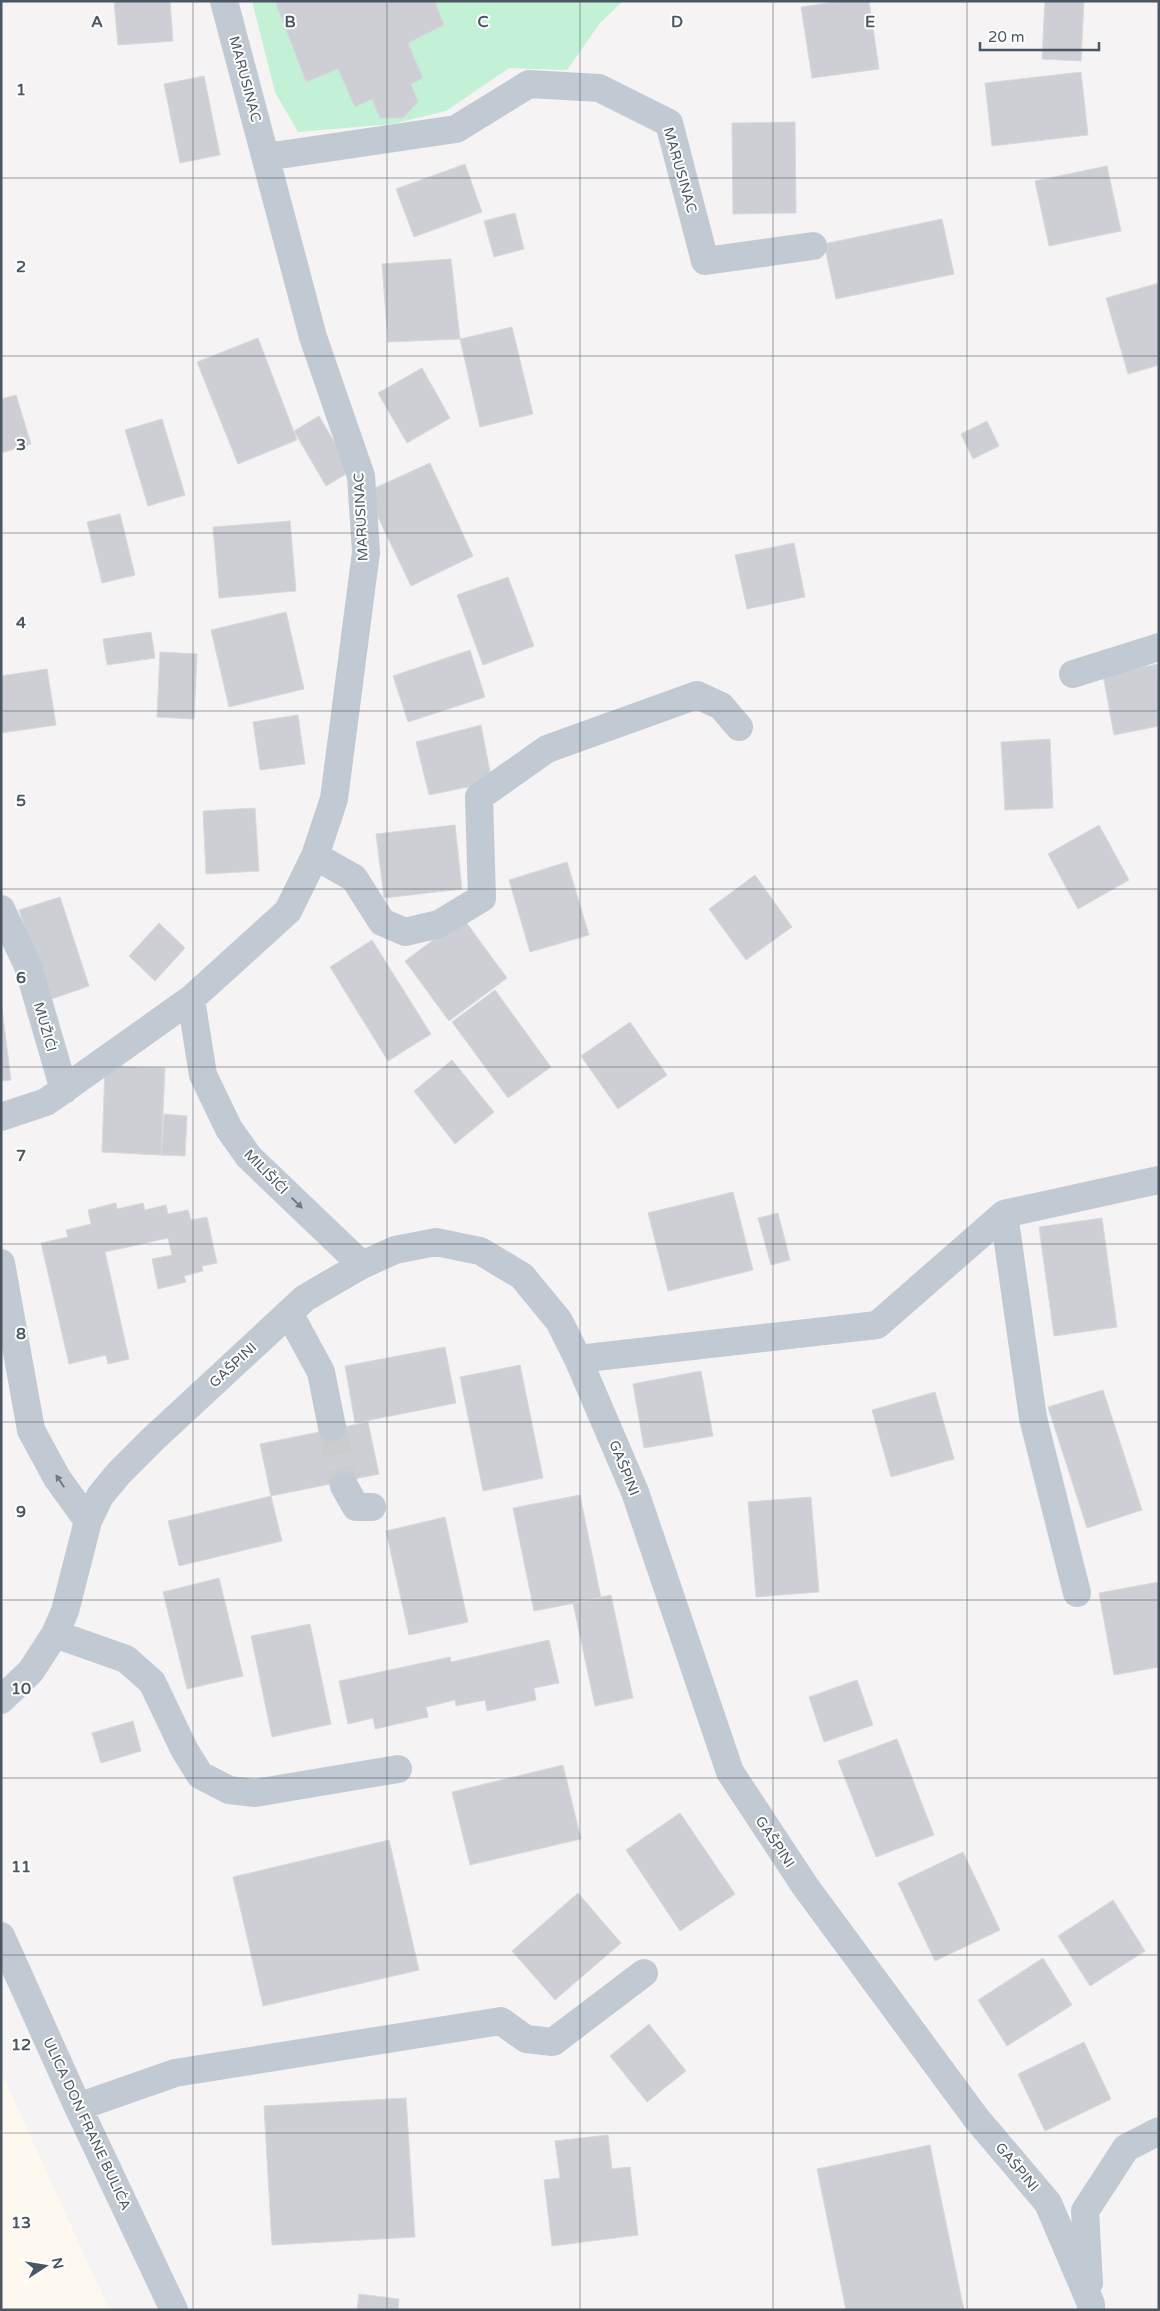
<svg xmlns="http://www.w3.org/2000/svg" width="1160" height="2311" font-family="'Varela Round',sans-serif">
	<style>
		.commercial { fill: #fdf9ef }
		.green { fill: #c3f1d5 }
		.building { fill: #cdcfd5; stroke: #d7d9de }
		.lines { fill: none; stroke-linecap: round; stroke-linejoin: round }
		.minor-tunnel { stroke: #caccce; stroke-width: 28; stroke-dasharray: 28 14; stroke-linecap: butt }
		.minor { stroke: #c1cad2; stroke-width: 28 }
		.oneway { fill: #6e7983 }
		.grid { fill: none; stroke: #4a5661; stroke-width: 1; stroke-opacity: 0.55 }
		.labels { text-anchor: middle; dominant-baseline: central; stroke-width: 4; stroke-linejoin: round; paint-order: stroke }
		.street-label { font-size: 14px; fill: #4a5661; stroke: #fff }
		.grid-label { font-size: 16px; text-anchor: middle; font-weight: bold; fill: #4a5661; stroke: #fff; stroke-width: 4; stroke-linejoin: round; paint-order: stroke }
	</style>
	<rect width="100%" height="100%" fill="#f5f3f3"/>
	<path class="commercial" d="M 1,2071 L 59,2199 L 109,2310 L 1,2310 Z"/>
	<path class="green" d="M 252,1 L 623,1 L 600,23 L 567,70 L 509,68 L 446,111 L 392,124 L 298,132 L 275,92 Z"/>
	<path class="building" d="M 114,1 L 170,1 L 173,41 L 118,45 Z
		M 275,1 L 435,1 L 444,25 L 408,43 L 423,78 L 411,84 L 418,102 L 403,118 L 380,118 L 372,99 L 355,107 L 338,69 L 306,82 Z
		M 841,1 L 869,1 L 879,69 L 812,78 L 801,7 Z
		M 1045,1 L 1084,1 L 1081,61 L 1042,59 Z
		M 1081,72 L 1088,135 L 992,146 L 985,83 Z
		M 204,76 L 220,155 L 180,163 L 164,84 Z
		M 795,122 L 796,213 L 733,214 L 732,123 Z
		M 465,164 L 482,212 L 414,237 L 396,189 Z
		M 1107,166 L 1121,231 L 1049,246 L 1035,181 Z
		M 515,213 L 524,249 L 494,257 L 484,221 Z
		M 942,219 L 954,274 L 836,299 L 824,244 Z
		M 451,259 L 460,339 L 388,342 L 382,264 Z
		M 1159,283 L 1159,365 L 1128,374 L 1106,298 Z
		M 512,327 L 533,414 L 480,427 L 460,339 Z
		M 258,338 L 297,440 L 238,464 L 197,362 Z
		M 422,368 L 450,418 L 407,443 L 378,393 Z
		M 16,395 L 31,444 L 1,453 L 1,399 Z
		M 319,416 L 351,471 L 326,486 L 294,431 Z
		M 162,419 L 185,495 L 148,506 L 125,430 Z
		M 987,421 L 999,446 L 973,459 L 961,434 Z
		M 430,463 L 473,556 L 411,586 L 366,492 Z
		M 120,514 L 135,575 L 102,583 L 87,522 Z
		M 290,521 L 296,591 L 219,598 L 213,527 Z
		M 794,543 L 805,597 L 747,609 L 735,555 Z
		M 508,577 L 534,646 L 483,665 L 457,595 Z
		M 286,612 L 304,689 L 229,707 L 211,630 Z
		M 151,632 L 155,658 L 107,665 L 103,639 Z
		M 470,650 L 485,697 L 408,722 L 393,676 Z
		M 160,652 L 197,654 L 194,719 L 157,717 Z
		M 1158,664 L 1159,726 L 1114,735 L 1103,675 Z
		M 47,669 L 56,725 L 1,733 L 1,676 Z
		M 298,715 L 305,764 L 260,770 L 253,722 Z
		M 481,725 L 492,782 L 429,795 L 416,742 Z
		M 1050,739 L 1053,808 L 1005,810 L 1001,742 Z
		M 255,808 L 259,871 L 206,874 L 203,811 Z
		M 455,825 L 462,889 L 384,898 L 376,834 Z
		M 1099,825 L 1129,880 L 1078,909 L 1048,854 Z
		M 567,862 L 589,935 L 530,952 L 509,880 Z
		M 755,875 L 792,927 L 746,960 L 709,909 Z
		M 60,897 L 89,986 L 49,1000 L 19,910 Z
		M 463,918 L 507,978 L 449,1021 L 405,961 Z
		M 159,923 L 185,948 L 155,981 L 129,956 Z
		M 372,940 L 431,1034 L 388,1061 L 330,967 Z
		M 495,990 L 551,1067 L 508,1098 L 452,1022 Z
		M 1,1001 L 11,1080 L 1,1081 Z
		M 630,1022 L 667,1075 L 618,1109 L 581,1056 Z
		M 452,1060 L 494,1112 L 455,1144 L 414,1091 Z
		M 105,1066 L 165,1068 L 161,1155 L 102,1152 Z
		M 164,1114 L 187,1116 L 185,1156 L 161,1155 Z
		M 733,1192 L 753,1270 L 668,1291 L 648,1213 Z
		M 116,1203 L 117,1209 L 143,1203 L 145,1210 L 166,1205 L 168,1214 L 188,1210 L 191,1220 L 207,1217 L 217,1263 L 202,1266 L 203,1271 L 184,1276 L 186,1282 L 158,1289 L 152,1259 L 172,1255 L 168,1238 L 105,1252 L 129,1359 L 108,1364 L 106,1355 L 69,1364 L 41,1243 L 68,1237 L 66,1230 L 91,1224 L 88,1210 Z
		M 778,1213 L 790,1260 L 771,1265 L 758,1218 Z
		M 1102,1218 L 1117,1327 L 1054,1336 L 1039,1227 Z
		M 445,1347 L 456,1403 L 355,1423 L 345,1366 Z
		M 520,1365 L 543,1478 L 483,1491 L 460,1377 Z
		M 701,1371 L 713,1436 L 644,1448 L 633,1384 Z
		M 1103,1390 L 1142,1510 L 1087,1528 L 1048,1407 Z
		M 935,1392 L 954,1459 L 891,1477 L 872,1410 Z
		M 368,1422 L 379,1474 L 271,1496 L 260,1444 Z
		M 580,1495 L 601,1598 L 534,1611 L 513,1508 Z
		M 271,1496 L 282,1541 L 179,1566 L 168,1521 Z
		M 811,1497 L 819,1592 L 756,1597 L 748,1502 Z
		M 445,1517 L 468,1622 L 409,1635 L 386,1531 Z
		M 219,1578 L 243,1676 L 187,1689 L 163,1592 Z
		M 1159,1582 L 1159,1667 L 1114,1675 L 1099,1593 Z
		M 611,1595 L 633,1698 L 595,1706 L 573,1603 Z
		M 310,1624 L 331,1724 L 272,1737 L 251,1636 Z
		M 549,1640 L 559,1683 L 534,1688 L 536,1700 L 487,1711 L 485,1700 L 456,1706 L 455,1700 L 426,1707 L 428,1717 L 375,1729 L 373,1718 L 348,1724 L 339,1681 L 450,1657 L 451,1662 Z
		M 857,1680 L 873,1725 L 824,1742 L 809,1697 Z
		M 133,1721 L 141,1751 L 101,1763 L 92,1733 Z
		M 897,1739 L 934,1835 L 876,1857 L 838,1761 Z
		M 563,1765 L 581,1839 L 470,1865 L 452,1792 Z
		M 680,1813 L 735,1894 L 680,1931 L 626,1850 Z
		M 389,1840 L 419,1970 L 263,2006 L 233,1877 Z
		M 963,1852 L 1000,1930 L 935,1961 L 898,1883 Z
		M 578,1893 L 621,1943 L 555,2000 L 512,1951 Z
		M 1113,1900 L 1145,1951 L 1090,1986 L 1058,1936 Z
		M 1043,1958 L 1072,2005 L 1007,2046 L 978,2000 Z
		M 649,2024 L 686,2071 L 647,2102 L 610,2056 Z
		M 1084,2042 L 1111,2099 L 1045,2131 L 1018,2074 Z
		M 406,2098 L 415,2237 L 272,2245 L 264,2106 Z
		M 608,2135 L 612,2169 L 630,2167 L 638,2235 L 552,2246 L 544,2180 L 560,2178 L 555,2141 Z
		M 930,2145 L 964,2310 L 846,2310 L 817,2169 Z
		M 359,2294 L 399,2299 L 398,2310 L 357,2310 Z"/>
	<g class="lines">
		<path class="minor-tunnel" d="M 332,1427 L 344,1486"/>
		<path class="minor" d="M 266,157 L 456,129 L 529,84 L 599,88 L 669,123 L 705,261 L 813,246
			M 1073,674 L 1159,647
			M 315,856 L 354,878 L 382,922 L 405,932 L 439,924 L 482,898 L 479,797 L 547,749 L 697,695 L 721,706 L 739,727
			M 1,909 L 28,966 L 64,1090
			M 191,999 L 203,1075 L 229,1129 L 249,1157 L 362,1265
			M 1,1117 L 46,1102 L 191,999 L 288,911 L 315,856 L 334,799 L 366,552 L 361,476 L 313,337 L 224,1
			M 1004,1214 L 1033,1418 L 1077,1593
			M 1,1263 L 31,1430 L 57,1478 L 88,1521
			M 289,1313 L 321,1372 L 332,1427
			M 578,1359 L 877,1325 L 1004,1214 L 1159,1180
			M 344,1486 L 356,1507 L 372,1507
			M 55,1634 L 126,1659 L 152,1682 L 184,1749 L 200,1775 L 229,1790 L 255,1793 L 398,1769
			M 1,1700 L 31,1671 L 55,1634 L 65,1611 L 88,1521 L 100,1496 L 119,1473 L 152,1440 L 305,1298 L 362,1265 L 395,1250 L 436,1242 L 480,1251 L 522,1276 L 559,1321 L 578,1359 L 635,1492 L 730,1772 L 805,1886 L 976,2118 L 1048,2203 L 1091,2304 L 1091,2310
			M 1,1936 L 78,2107 L 174,2310
			M 78,2107 L 175,2073 L 501,2021 L 526,2039 L 553,2042 L 644,1973
			M 1089,2283 L 1085,2211 L 1126,2148 L 1159,2131"/>
	</g>
	<defs><path id="oneway-solid" d="M-6-.8H1V-3.2L6.5 0L1 3.2V.8H-6Z" transform="scale(1.25)"/></defs>
	<g class="oneway">
		<use href="#oneway-solid" transform="translate(297 1203) rotate(44)"/>
		<use href="#oneway-solid" transform="translate(60 1481) rotate(-124)"/>
	</g>
	<path class="grid" d="M 193,1 L 193,2310M 387,1 L 387,2310M 580,1 L 580,2310M 773,1 L 773,2310M 967,1 L 967,2310M 1,178 L 1159,178M 1,356 L 1159,356M 1,533 L 1159,533M 1,711 L 1159,711M 1,889 L 1159,889M 1,1067 L 1159,1067M 1,1244 L 1159,1244M 1,1422 L 1159,1422M 1,1600 L 1159,1600M 1,1778 L 1159,1778M 1,1955 L 1159,1955M 1,2133 L 1159,2133"/>
	<g class="labels">
		<g class="street-label">
			<text transform="translate(245 79) rotate(75)">MARUSINAC</text>
			<text transform="translate(680 170) rotate(74)">MARUSINAC</text>
			<text transform="translate(361 517) rotate(-93)">MARUSINAC</text>
			<text transform="translate(45 1027) rotate(74)">MUŽIĆI</text>
			<text transform="translate(266 1172) rotate(46)">MILIŠIĆI</text>
			<text transform="translate(233 1365) rotate(-43)">GAŠPINI</text>
			<text transform="translate(624 1468) rotate(68)">GAŠPINI</text>
			<text transform="translate(775 1842) rotate(56)">GAŠPINI</text>
			<text transform="translate(87 2124) rotate(65)">ULICA DON FRANE BULIĆA</text>
			<text transform="translate(1017 2167) rotate(50)">GAŠPINI</text>
		</g>
	</g>
	<g class="grid-label">
		<text x="97" y="27">A</text>
		<text x="290" y="27">B</text>
		<text x="483" y="27">C</text>
		<text x="677" y="27">D</text>
		<text x="870" y="27">E</text>
		<text x="21" y="95">1</text>
		<text x="21" y="272">2</text>
		<text x="21" y="450">3</text>
		<text x="21" y="628">4</text>
		<text x="21" y="806">5</text>
		<text x="21" y="983">6</text>
		<text x="21" y="1161">7</text>
		<text x="21" y="1339">8</text>
		<text x="21" y="1517">9</text>
		<text x="21" y="1694">10</text>
		<text x="21" y="1872">11</text>
		<text x="21" y="2050">12</text>
		<text x="21" y="2228">13</text>
	</g>
	<rect width="1160" height="2311" fill="none" stroke="#4a5661" stroke-width="5"/>
	<g transform="translate(45 2266) rotate(78)" stroke="#ffffff" stroke-width="4" paint-order="stroke">
	<path d="M0-4L9 19L0 12L-9 19Z" fill="#4a5661"/>
	<text y="-8" font-size="14" font-weight="bold" text-anchor="middle" fill="#4a5661">N</text>
	</g>
	<path d="M980 42v8h119v-8" fill="none" stroke="#4a5661" stroke-width="2.5"/>
	<text x="988" y="42" font-size="15" fill="#4a5661" stroke="#ffffff" stroke-width="4" paint-order="stroke">20 m</text>
</svg>
